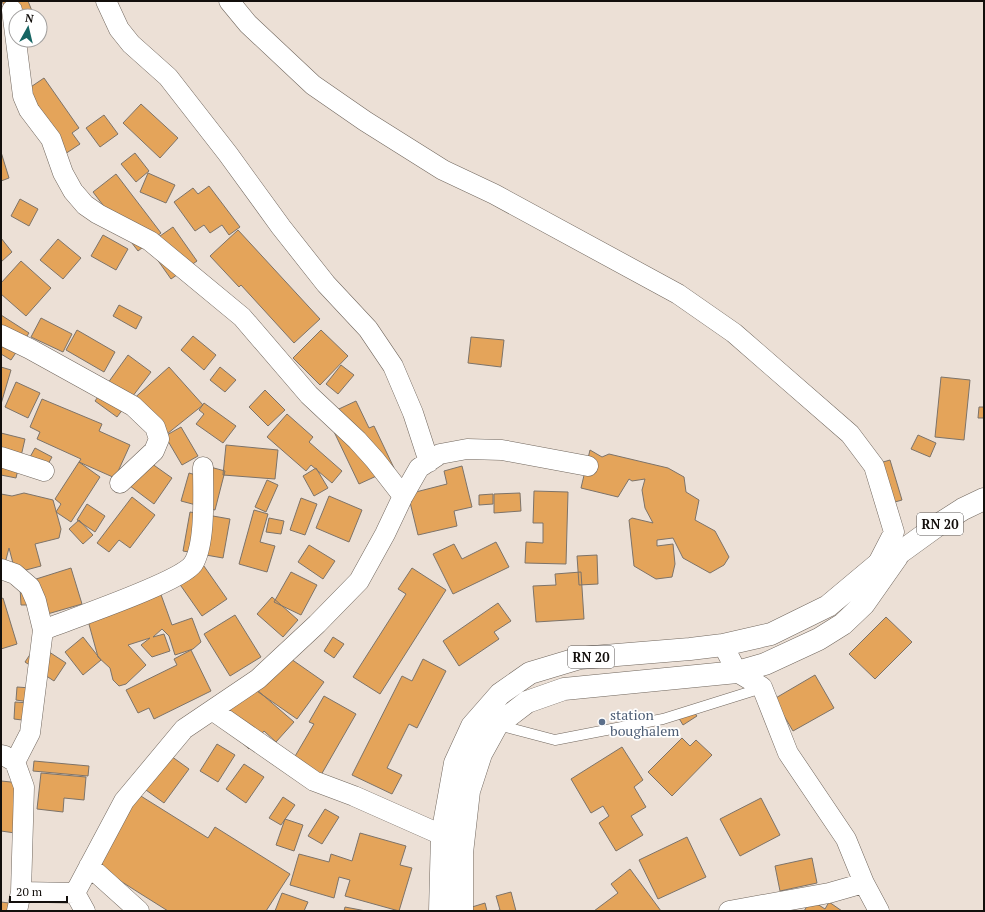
<svg xmlns="http://www.w3.org/2000/svg" width="985" height="912" font-family="'PT Serif',serif">
	<style>
		.building { fill: #e4a45a; stroke: #7d7369 }
		.lines { fill: none; stroke-linecap: round; stroke-linejoin: round }
		.service-casing { stroke: #70665d; stroke-width: 11 }
		.minor-casing { stroke: #70665d; stroke-width: 21 }
		.primary-casing { stroke: #70665d; stroke-width: 23 }
		.service { stroke: #fff; stroke-width: 10 }
		.minor { stroke: #fff; stroke-width: 20 }
		.primary { stroke: #fff; stroke-width: 22 }
		.service-dot { fill: #5c6f8a; stroke: #fff; stroke-width: 1.5 }
		.labels { text-anchor: middle; dominant-baseline: central; stroke-width: 3.5; stroke-linejoin: round; paint-order: stroke }
		.shield { fill: #fff; stroke: #5a5755; stroke-width: 1 }
		.shield-label { font-size: 13px; font-weight: bold; fill: #130f0c }
		.service-label { font-size: 14px; fill: #4e5e75; stroke: #fff; text-anchor: start }
	</style>
	<rect width="100%" height="100%" fill="#ece0d6"/>
	<path class="building" d="M 2,1 L 28,1 L 34,16 L 16,16 L 11,26 Z
		M 44,78 L 79,128 L 72,133 L 80,144 L 59,158 L 16,97 Z
		M 141,104 L 178,138 L 160,158 L 123,123 Z
		M 104,115 L 118,134 L 100,147 L 86,128 Z
		M 1,152 L 9,178 L 1,181 Z
		M 135,153 L 149,171 L 136,182 L 121,164 Z
		M 148,173 L 175,185 L 166,203 L 140,192 Z
		M 116,174 L 161,233 L 138,251 L 93,192 Z
		M 209,186 L 240,227 L 229,235 L 222,225 L 210,233 L 204,225 L 195,231 L 174,202 L 193,188 L 198,194 Z
		M 20,199 L 38,209 L 29,226 L 11,216 Z
		M 173,227 L 197,261 L 171,279 L 147,245 Z
		M 238,230 L 320,319 L 294,343 L 241,285 L 239,287 L 210,256 Z
		M 103,235 L 128,249 L 116,270 L 91,256 Z
		M 1,238 L 12,252 L 1,262 Z
		M 58,239 L 81,258 L 63,279 L 40,260 Z
		M 21,261 L 51,288 L 26,316 L 1,294 L 1,283 Z
		M 119,305 L 142,317 L 136,329 L 113,316 Z
		M 1,315 L 29,333 L 11,360 L 1,354 Z
		M 41,318 L 72,334 L 63,352 L 31,337 Z
		M 77,330 L 115,352 L 104,372 L 66,350 Z
		M 321,330 L 348,356 L 320,385 L 293,358 Z
		M 193,336 L 216,355 L 204,370 L 181,350 Z
		M 471,337 L 504,340 L 501,367 L 468,363 Z
		M 128,355 L 151,372 L 117,417 L 95,401 Z
		M 341,365 L 354,375 L 338,394 L 326,384 Z
		M 1,367 L 11,370 L 1,404 Z
		M 169,367 L 203,405 L 162,438 L 130,402 Z
		M 220,367 L 236,380 L 225,392 L 210,380 Z
		M 941,377 L 970,380 L 964,440 L 935,437 Z
		M 16,382 L 40,393 L 28,418 L 5,407 Z
		M 265,390 L 285,410 L 268,426 L 249,407 Z
		M 42,399 L 102,424 L 99,431 L 130,445 L 115,478 L 79,462 L 81,459 L 37,439 L 40,432 L 30,427 Z
		M 356,401 L 369,428 L 374,426 L 394,468 L 359,484 L 326,415 Z
		M 204,403 L 236,426 L 223,443 L 196,424 L 204,414 L 199,410 Z
		M 979,407 L 984,407 L 984,418 L 978,418 Z
		M 287,414 L 313,437 L 309,442 L 342,471 L 332,483 L 311,465 L 306,471 L 267,437 Z
		M 181,427 L 198,456 L 182,465 L 165,436 Z
		M 1,433 L 25,439 L 16,478 L 1,475 Z
		M 918,435 L 936,443 L 930,457 L 911,449 Z
		M 226,445 L 278,450 L 275,479 L 223,475 Z
		M 35,448 L 52,457 L 41,477 L 24,468 Z
		M 590,450 L 602,457 L 609,454 L 668,468 L 684,477 L 686,492 L 699,500 L 695,520 L 715,531 L 729,557 L 724,565 L 710,573 L 683,558 L 673,538 L 657,540 L 657,546 L 673,544 L 675,564 L 672,577 L 656,579 L 634,566 L 629,520 L 632,518 L 653,523 L 645,508 L 642,490 L 645,479 L 632,481 L 629,479 L 618,497 L 581,488 Z
		M 890,460 L 902,500 L 877,507 L 866,467 Z
		M 148,461 L 172,478 L 154,504 L 130,486 Z
		M 79,462 L 100,477 L 71,522 L 56,512 L 61,504 L 55,499 Z
		M 199,464 L 225,471 L 215,510 L 181,501 L 189,473 L 196,475 Z
		M 462,466 L 472,507 L 454,511 L 457,526 L 418,535 L 408,494 L 447,484 L 444,471 Z
		M 316,468 L 328,488 L 314,496 L 303,476 Z
		M 267,480 L 278,485 L 266,512 L 255,507 Z
		M 534,491 L 568,492 L 566,564 L 525,563 L 526,542 L 543,543 L 543,523 L 533,523 Z
		M 24,493 L 53,500 L 61,529 L 59,538 L 35,544 L 41,566 L 26,570 L 14,567 L 9,548 L 3,571 L 1,572 L 1,494 L 12,496 Z
		M 520,493 L 521,511 L 494,513 L 494,494 Z
		M 493,494 L 493,504 L 479,505 L 479,495 Z
		M 329,496 L 362,510 L 349,542 L 316,528 Z
		M 132,497 L 155,515 L 130,548 L 119,540 L 109,552 L 97,543 Z
		M 301,498 L 317,504 L 305,535 L 290,530 Z
		M 87,504 L 105,516 L 95,532 L 77,520 Z
		M 254,510 L 268,514 L 260,542 L 275,546 L 267,572 L 239,564 Z
		M 190,512 L 230,519 L 223,558 L 183,551 Z
		M 269,518 L 284,521 L 281,534 L 266,532 Z
		M 79,520 L 93,535 L 83,544 L 69,529 Z
		M 496,542 L 509,567 L 453,594 L 433,554 L 454,544 L 462,559 Z
		M 309,545 L 335,561 L 323,579 L 298,562 Z
		M 597,555 L 598,584 L 579,585 L 577,556 Z
		M 199,559 L 227,599 L 202,616 L 174,576 Z
		M 71,568 L 82,604 L 44,615 L 33,580 Z
		M 412,568 L 446,590 L 380,694 L 353,677 L 406,594 L 398,589 Z
		M 291,572 L 317,585 L 301,615 L 274,602 Z
		M 581,572 L 584,619 L 536,622 L 533,586 L 556,585 L 555,574 Z
		M 20,587 L 32,605 L 21,605 Z
		M 160,592 L 172,625 L 192,618 L 201,642 L 193,649 L 175,655 L 169,636 L 162,629 L 153,637 L 164,634 L 170,651 L 152,657 L 141,645 L 150,638 L 128,645 L 146,665 L 126,684 L 119,686 L 113,680 L 110,668 L 98,657 L 87,617 Z
		M 272,597 L 298,620 L 283,637 L 257,614 Z
		M 3,598 L 17,644 L 1,649 L 1,599 Z
		M 498,603 L 511,621 L 494,632 L 499,639 L 459,666 L 443,641 Z
		M 235,615 L 261,657 L 230,676 L 204,634 Z
		M 886,617 L 912,642 L 875,679 L 849,654 Z
		M 83,637 L 101,660 L 83,675 L 65,652 Z
		M 333,637 L 344,644 L 334,658 L 324,651 Z
		M 37,644 L 66,663 L 54,681 L 25,662 Z
		M 191,650 L 211,691 L 154,719 L 149,708 L 138,713 L 126,690 L 177,665 L 174,659 Z
		M 281,652 L 324,682 L 297,719 L 254,689 Z
		M 423,659 L 446,671 L 417,728 L 409,724 L 387,768 L 402,775 L 392,794 L 352,775 L 402,676 L 412,681 Z
		M 815,675 L 834,708 L 793,731 L 774,699 Z
		M 249,683 L 294,722 L 276,742 L 264,731 L 249,749 L 234,735 L 222,713 Z
		M 17,687 L 31,688 L 29,702 L 16,700 Z
		M 324,696 L 356,714 L 317,782 L 294,758 L 314,724 L 309,722 Z
		M 15,702 L 31,703 L 30,721 L 14,719 Z
		M 690,707 L 697,716 L 683,725 L 677,715 Z
		M 682,738 L 690,746 L 696,740 L 712,755 L 672,796 L 648,772 Z
		M 217,744 L 235,755 L 218,782 L 200,771 Z
		M 622,747 L 643,780 L 634,787 L 646,807 L 631,816 L 643,835 L 616,851 L 599,823 L 609,816 L 603,806 L 591,813 L 571,779 Z
		M 164,751 L 189,769 L 164,803 L 139,785 Z
		M 34,761 L 89,766 L 88,776 L 33,771 Z
		M 244,764 L 264,777 L 246,803 L 226,789 Z
		M 41,773 L 86,777 L 84,800 L 64,798 L 63,812 L 37,809 Z
		M 1,781 L 21,783 L 15,833 L 1,831 Z
		M 136,793 L 208,838 L 215,827 L 290,874 L 266,911 L 168,911 L 95,865 Z
		M 283,797 L 295,805 L 281,825 L 269,818 Z
		M 761,798 L 780,835 L 740,856 L 720,819 Z
		M 325,809 L 339,817 L 322,844 L 308,836 Z
		M 285,819 L 303,825 L 294,851 L 276,845 Z
		M 360,833 L 406,846 L 400,865 L 412,868 L 399,911 L 345,896 L 350,880 L 339,877 L 334,898 L 290,885 L 299,854 L 329,862 L 331,854 L 352,861 Z
		M 687,837 L 706,877 L 658,899 L 639,860 Z
		M 812,858 L 817,883 L 780,891 L 775,866 Z
		M 630,869 L 661,911 L 594,911 L 618,893 L 611,884 Z
		M 511,892 L 516,911 L 496,911 L 500,910 L 496,896 Z
		M 282,893 L 308,902 L 304,911 L 275,911 Z
		M 811,900 L 825,909 L 829,902 L 842,911 L 804,911 Z
		M 1,902 L 9,903 L 7,911 L 1,911 Z
		M 485,903 L 487,911 L 473,911 L 472,907 Z
		M 345,907 L 366,911 L 344,911 Z"/>
	<g class="lines">
		<g class="service-casing">
			<path id="service" d="M 498,725 L 555,740 L 663,719 L 762,688"/>
		</g>
		<g class="minor-casing">
			<path id="minor" d="M 106,1 L 119,29 L 131,44 L 168,77 L 228,154 L 281,227 L 326,284 L 368,329 L 393,366 L 413,413 L 429,462
				M 229,1 L 248,24 L 313,85 L 365,121 L 443,170 L 494,194 L 678,294 L 734,333 L 850,434 L 874,466 L 894,532 L 877,565 L 877,573
				M 12,10 L 23,96 L 29,110 L 51,139 L 63,173 L 73,191 L 85,205 L 98,214 L 150,241 L 242,317 L 309,395 L 357,440 L 375,460 L 403,496
				M 1,335 L 30,349 L 133,406 L 155,427 L 159,439 L 154,451 L 120,483
				M 1,457 L 44,471
				M 1,569 L 15,574 L 30,587 L 36,601 L 43,630 L 30,733 L 15,762
				M 43,630 C 70,619 179,583 193,564 C 206,544 203,491 203,467
				M 723,645 L 737,672 L 762,687 L 788,753 L 846,839 L 864,883 L 879,911
				M 212,710 L 314,781 L 354,796 L 442,835
				M 1,755 L 5,756 L 15,762 L 24,787 L 21,892 L 17,911
				M 89,866 L 139,911
				M 21,892 L 75,893 L 85,911
				M 75,893 L 124,801 L 184,729 L 258,679 L 317,624 L 359,581 L 385,534 L 403,496 L 419,468 L 440,454 L 467,449 L 502,450 L 588,466
				M 729,911 L 829,893 L 864,883"/>
		</g>
		<g class="primary-casing">
			<path id="primary" d="M 440,911 L 442,835 L 455,763 L 472,726 L 500,694 L 530,673 L 580,658 L 690,649 L 723,645 L 771,634 L 828,606 L 877,565 L 898,554 L 938,525 L 963,509 L 984,499
				M 462,911 L 462,853 L 469,791 L 481,754 L 497,725 L 527,702 L 564,689 L 737,672 L 765,664 L 819,639 L 843,624 L 864,604 L 897,557"/>
		</g>
		<use href="#service" class="service"/>
		<use href="#minor" class="minor"/>
		<use href="#primary" class="primary"/>
	</g>
	<circle class="service-dot" cx="602" cy="722" r="4"/>
	<g class="labels">
		<g class="shield">
			<rect x="917" y="513" width="46" height="22" rx="3"/>
			<rect x="568" y="646" width="46" height="22" rx="3"/>
		</g>
		<g class="shield-label">
			<text x="940" y="524">RN 20</text>
			<text x="591" y="657">RN 20</text>
		</g>
		<g class="service-label">
			<text x="610" y="714">station<tspan x="610" dy="16">boughalem</tspan></text>
		</g>
	</g>
	<rect width="985" height="912" fill="none" stroke="#130f0c" stroke-width="4"/>
	<g transform="translate(28 28) rotate(8)"><circle r="19" fill="#ffffff" stroke="#a19f9e"/>
	<path d="M0-3L7 15L0 10L-7 15Z" fill="#166563"/>
	<text y="-6" font-size="11" font-weight="bold" text-anchor="middle" fill="#130f0c">N</text>
	</g>
	<path d="M10 896v6h57v-6" fill="none" stroke="#130f0c" stroke-width="2"/>
	<text x="16" y="896" font-size="12" fill="#130f0c" stroke="#ffffff" stroke-width="3" paint-order="stroke">20 m</text>
</svg>
